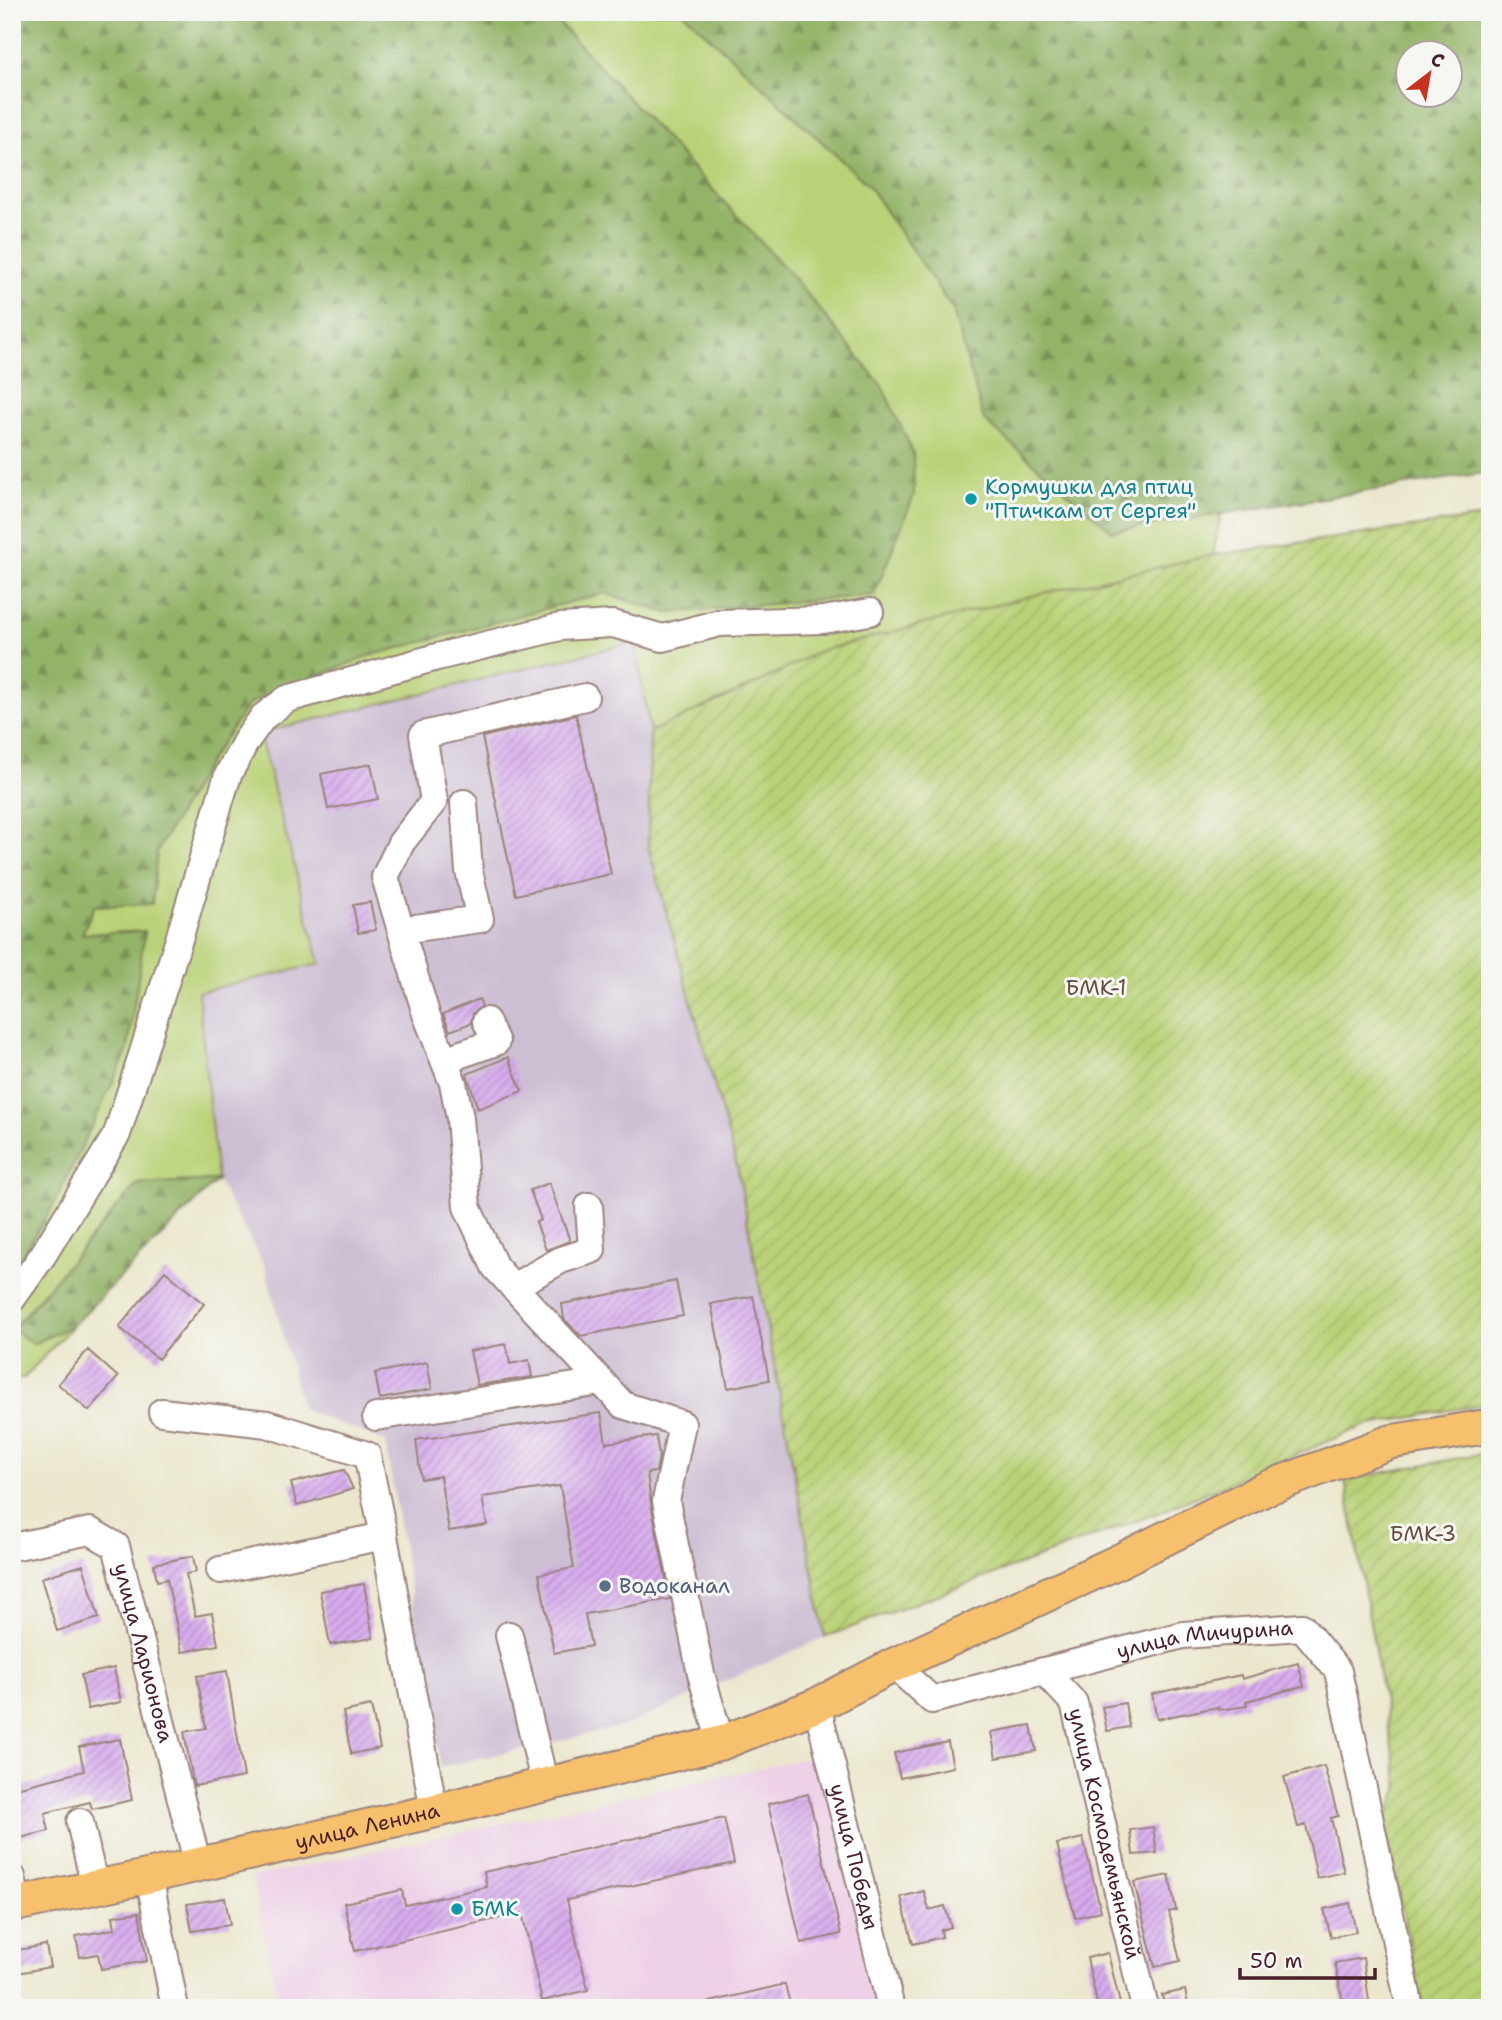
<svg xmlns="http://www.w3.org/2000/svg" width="1502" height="2020" font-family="'Shantell Sans',sans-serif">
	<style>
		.built { fill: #eed0e7 }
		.industrial { fill: #ccbed3 }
		.grass { fill: #bad277; stroke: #827851; stroke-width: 2 }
		.forest { fill: url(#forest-firs); stroke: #6e6a4a; stroke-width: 2; fill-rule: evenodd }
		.garden { fill: url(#garden-furrows); stroke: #827851; stroke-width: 2 }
		.building { fill: url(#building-hatch) }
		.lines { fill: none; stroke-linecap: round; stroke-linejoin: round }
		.minor-casing { stroke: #9a837c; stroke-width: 30 }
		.major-casing { stroke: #9a837c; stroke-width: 37 }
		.minor { stroke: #fff; stroke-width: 26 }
		.major { stroke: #f7c06c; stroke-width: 33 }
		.culture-dot { fill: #0f9aa8; stroke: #f6f6f2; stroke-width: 2.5 }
		.service-dot { fill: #5c6f8a; stroke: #f6f6f2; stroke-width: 2.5 }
		.labels { text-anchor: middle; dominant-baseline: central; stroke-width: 6; stroke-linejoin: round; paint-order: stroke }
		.culture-label { font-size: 21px; fill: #0d838f; stroke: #f6f6f2; text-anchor: start }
		.park-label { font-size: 21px; fill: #664c3e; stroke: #f6f6f2 }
		.service-label { font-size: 21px; fill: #4e5e75; stroke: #f6f6f2; text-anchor: start }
		.street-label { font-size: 21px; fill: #4a1f2b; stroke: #f6f6f2 }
	</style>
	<defs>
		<pattern id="forest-firs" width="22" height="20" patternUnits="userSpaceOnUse" patternTransform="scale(1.75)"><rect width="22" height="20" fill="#93b468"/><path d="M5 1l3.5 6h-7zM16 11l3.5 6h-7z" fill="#7a9256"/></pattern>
		<pattern id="garden-furrows" width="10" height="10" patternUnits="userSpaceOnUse" patternTransform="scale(1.75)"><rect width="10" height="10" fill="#bad277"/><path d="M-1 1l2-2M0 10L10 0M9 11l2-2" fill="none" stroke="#a1b467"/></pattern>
		<pattern id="building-hatch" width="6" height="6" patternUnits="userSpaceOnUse" patternTransform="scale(1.75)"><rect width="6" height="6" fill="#d8acee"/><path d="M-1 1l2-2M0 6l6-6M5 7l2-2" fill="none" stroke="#b18bc1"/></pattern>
	</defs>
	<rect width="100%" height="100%" fill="#f6f6f2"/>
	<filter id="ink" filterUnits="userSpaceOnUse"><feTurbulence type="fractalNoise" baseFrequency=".0143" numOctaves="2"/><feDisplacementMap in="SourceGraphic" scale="14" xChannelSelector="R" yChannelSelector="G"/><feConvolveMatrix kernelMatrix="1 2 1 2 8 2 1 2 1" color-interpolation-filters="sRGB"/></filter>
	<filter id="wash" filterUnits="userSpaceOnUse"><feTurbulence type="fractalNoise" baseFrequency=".00686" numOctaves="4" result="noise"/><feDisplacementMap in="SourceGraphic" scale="28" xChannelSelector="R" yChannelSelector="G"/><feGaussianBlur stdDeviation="1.57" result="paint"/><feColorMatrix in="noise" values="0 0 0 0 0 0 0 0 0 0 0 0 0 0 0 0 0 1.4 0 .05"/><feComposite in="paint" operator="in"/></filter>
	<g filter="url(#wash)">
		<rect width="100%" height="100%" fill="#ebe7cd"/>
		<path class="built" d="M 821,1755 L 877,2008 L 280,2008 L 252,1877 Z"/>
		<path class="industrial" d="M 635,642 L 650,732 L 648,846 L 738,1170 L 825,1637 L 624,1726 L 441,1767 L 385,1441 L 302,1409 L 265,1266 L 217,1180 L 197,992 L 320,964 L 259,733 Z"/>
		<path class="grass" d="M 549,12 L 683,12 L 868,185 L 953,310 L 984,420 L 1112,531 L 1221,514 L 1213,555 L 1039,594 L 820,651 L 764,680 L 650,732 L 635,642 L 259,733 L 320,964 L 198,992 L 217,1180 L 137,1184 L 13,1328 L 33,1344 L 73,1325 L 24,1378 L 12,1380 L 12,1271 L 52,1208 L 144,931 L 81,935 L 94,906 L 152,904 L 157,851 L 212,756 L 250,703 L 365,657 L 604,593 L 668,613 L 793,277 Z"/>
		<path class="forest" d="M 12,12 L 549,12 L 793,277 L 882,386 L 913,452 L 914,495 L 874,595 L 668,613 L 604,593 L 365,657 L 250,703 L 212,756 L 157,851 L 152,904 L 94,906 L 82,934 L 145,931 L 127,1053 L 52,1208 L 12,1271 Z
			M 683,12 L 1490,12 L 1490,472 L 1112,531 L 984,420 L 953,310 L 868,185 ZM 1408,52 L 1450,52 L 1450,94 L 1408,94 Z
			M 217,1180 L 73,1325 L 33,1344 L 13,1329 L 137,1184 Z"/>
		<path class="garden" d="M 1490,516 L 1490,1403 L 1364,1426 L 1160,1512 L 825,1637 L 738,1170 L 648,846 L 650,732 L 764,680 L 820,651 L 1039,594 L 1213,555 Z
			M 1490,1452 L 1490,2008 L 1423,2008 L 1384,1826 L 1399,1787 L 1345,1480 Z"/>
		<g id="blocks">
			<path class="building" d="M 576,715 L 611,874 L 516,895 L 482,737 Z
				M 371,764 L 378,799 L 328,809 L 321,774 Z
				M 370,902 L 376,930 L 358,933 L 353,905 Z
				M 479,999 L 482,1006 L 473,1013 L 471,1023 L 450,1031 L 443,1014 Z
				M 508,1057 L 522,1091 L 478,1109 L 467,1074 Z
				M 549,1183 L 570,1241 L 546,1250 L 536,1222 L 541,1220 L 530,1190 Z
				M 165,1271 L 204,1304 L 158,1359 L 119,1327 Z
				M 676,1281 L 683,1316 L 581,1336 L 564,1319 L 562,1304 Z
				M 753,1296 L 769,1380 L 728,1388 L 711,1304 Z
				M 506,1344 L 510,1364 L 529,1360 L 532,1377 L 477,1385 L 470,1351 Z
				M 88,1350 L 118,1377 L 89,1411 L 58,1384 Z
				M 427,1362 L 432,1389 L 380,1399 L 375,1373 Z
				M 601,1413 L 606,1443 L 656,1436 L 659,1456 L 656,1472 L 647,1473 L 651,1504 L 670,1599 L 585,1614 L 591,1646 L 554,1653 L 539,1574 L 574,1568 L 560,1486 L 482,1497 L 487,1525 L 449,1531 L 440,1476 L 421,1479 L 416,1440 Z
				M 344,1470 L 353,1489 L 297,1506 L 291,1483 Z
				M 193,1556 L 196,1572 L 186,1574 L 195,1616 L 212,1613 L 218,1645 L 182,1652 L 167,1579 L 157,1581 L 154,1564 Z
				M 83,1565 L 99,1618 L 57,1631 L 41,1578 Z
				M 364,1584 L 373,1638 L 330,1645 L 320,1591 Z
				M 1298,1663 L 1304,1686 L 1246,1701 L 1247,1706 L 1219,1710 L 1218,1707 L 1157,1719 L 1152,1694 L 1241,1675 L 1242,1679 Z
				M 114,1668 L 121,1702 L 88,1709 L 81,1675 Z
				M 227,1671 L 244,1777 L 194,1786 L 184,1732 L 206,1728 L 197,1676 Z
				M 1125,1703 L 1129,1727 L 1107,1731 L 1102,1707 Z
				M 371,1706 L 380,1748 L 351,1754 L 343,1712 Z
				M 1031,1725 L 1036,1751 L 996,1758 L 991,1732 Z
				M 120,1739 L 132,1800 L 92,1809 L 90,1802 L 45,1813 L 49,1831 L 12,1840 L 12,1789 L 84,1771 L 79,1747 Z
				M 948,1742 L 953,1767 L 900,1778 L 894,1753 Z
				M 1324,1766 L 1338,1816 L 1331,1818 L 1344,1872 L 1317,1878 L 1306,1825 L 1298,1827 L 1284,1777 Z
				M 808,1794 L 841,1934 L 801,1943 L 768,1804 Z
				M 724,1818 L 734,1863 L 567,1900 L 588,1990 L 542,2001 L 522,1913 L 355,1951 L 344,1903 L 402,1890 L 405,1905 L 487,1887 L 484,1872 Z
				M 1153,1827 L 1157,1853 L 1133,1855 L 1130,1830 Z
				M 1083,1838 L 1101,1911 L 1075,1918 L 1057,1844 Z
				M 1169,1875 L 1176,1910 L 1169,1912 L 1180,1961 L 1155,1967 L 1134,1882 Z
				M 924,1891 L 929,1910 L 945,1906 L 951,1927 L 941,1930 L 942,1937 L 913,1944 L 901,1897 Z
				M 225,1898 L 230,1925 L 192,1931 L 187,1904 Z
				M 1350,1903 L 1356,1932 L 1331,1937 L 1324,1909 Z
				M 139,1912 L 147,1961 L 101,1969 L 98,1954 L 80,1957 L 76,1936 L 115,1929 L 113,1916 Z
				M 46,1945 L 50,1967 L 12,1974 L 12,1951 Z
				M 1108,1953 L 1121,2008 L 1098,2008 L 1087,1958 Z
				M 1363,1958 L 1370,2008 L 1344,2008 L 1335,1963 Z
				M 785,1984 L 791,2008 L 711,2008 L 710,2002 Z
				M 1185,1990 L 1189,2008 L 1165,2008 L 1162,1995 Z"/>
		</g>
	</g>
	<g filter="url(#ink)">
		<use href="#blocks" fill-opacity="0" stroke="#9a837c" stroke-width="2"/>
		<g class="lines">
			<g class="minor-casing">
				<g id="minor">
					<path d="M 585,697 L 423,735 L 434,801 L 401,843 L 385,877 L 426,1014 L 453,1083 L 460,1118 L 467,1207 L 495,1267 L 623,1405 L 682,1424 L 666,1501 L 701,1674 L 721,1743"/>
					<path d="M 401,930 L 480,919 L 469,871 L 464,803"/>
					<path d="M 444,1060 L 496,1042 L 486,1021"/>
					<path d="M 513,1287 L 561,1260 L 592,1250 L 589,1206"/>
					<path d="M 12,1299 L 43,1255 L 117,1134 L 179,939 L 221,797 L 228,775 L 246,741 L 263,717 L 287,699 L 437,657 L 560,627 L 613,624 L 663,638 L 719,623 L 823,620 L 870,612"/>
					<path d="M 162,1412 L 267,1424 L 367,1455 L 384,1536 L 434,1811"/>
					<path d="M 376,1417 L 601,1382"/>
					<path id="s1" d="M 12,1547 L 90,1531 L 116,1546 L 198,1865"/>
					<path d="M 220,1570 L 384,1536"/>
					<path d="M 509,1635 L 545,1785"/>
					<path id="s2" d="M 894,1665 L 932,1700 L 1183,1635 L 1302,1627 L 1338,1671 L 1410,2008"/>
					<path id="s3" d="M 1044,1671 L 1074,1703 L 1145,2008"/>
					<path id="s4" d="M 817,1705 L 891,2008"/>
					<path d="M 80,1822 L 95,1888"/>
					<path d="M 149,1876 L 175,2008"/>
					<path d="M 12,1877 L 17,1904"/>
				</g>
			</g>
			<g class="major-casing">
				<g id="major">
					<path id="s5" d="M 12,1905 L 149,1876 L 434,1811 L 721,1743 L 817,1705 L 894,1665 L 1113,1564 L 1267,1488 L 1390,1442 L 1490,1426"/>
				</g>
			</g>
			<use href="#minor" class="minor"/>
			<use href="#major" class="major"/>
		</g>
	</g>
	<g class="culture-dot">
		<circle cx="971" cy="499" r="7"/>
		<circle cx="457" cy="1909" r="7"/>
	</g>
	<circle class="service-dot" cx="605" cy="1586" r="7"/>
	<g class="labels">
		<g class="culture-label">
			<text x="985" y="487">Кормушки для птиц<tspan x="985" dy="24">"Птичкам от Сергея"</tspan></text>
			<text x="471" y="1909">БМК</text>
		</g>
		<g class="park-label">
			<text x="1096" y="988">БМК-1</text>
			<text x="1423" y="1534">БМК-3</text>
		</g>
		<g class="service-label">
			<text x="619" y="1586">Водоканал</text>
		</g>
		<g class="street-label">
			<text stroke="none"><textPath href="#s2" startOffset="332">улица Мичурина</textPath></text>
			<text stroke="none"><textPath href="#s1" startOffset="220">улица Ларионова</textPath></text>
			<text stroke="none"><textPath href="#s5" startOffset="364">улица Ленина</textPath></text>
			<text stroke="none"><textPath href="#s3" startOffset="178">улица Космодемьянской</textPath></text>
			<text stroke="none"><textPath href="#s4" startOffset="156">улица Победы</textPath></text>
		</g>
	</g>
	<rect width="1502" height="2020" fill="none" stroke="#f6f6f2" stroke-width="42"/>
	<g transform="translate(1429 74) rotate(31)"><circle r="33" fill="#f6f6f2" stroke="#b1a0a2" stroke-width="2"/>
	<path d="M0-5L12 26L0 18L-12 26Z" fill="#c8321e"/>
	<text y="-10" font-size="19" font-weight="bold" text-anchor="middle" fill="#4a1f2b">С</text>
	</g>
	<path d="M1240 1968v10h135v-10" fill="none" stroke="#4a1f2b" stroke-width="3.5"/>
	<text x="1250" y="1968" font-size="21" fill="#4a1f2b" stroke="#f6f6f2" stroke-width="5" paint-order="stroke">50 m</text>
</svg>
